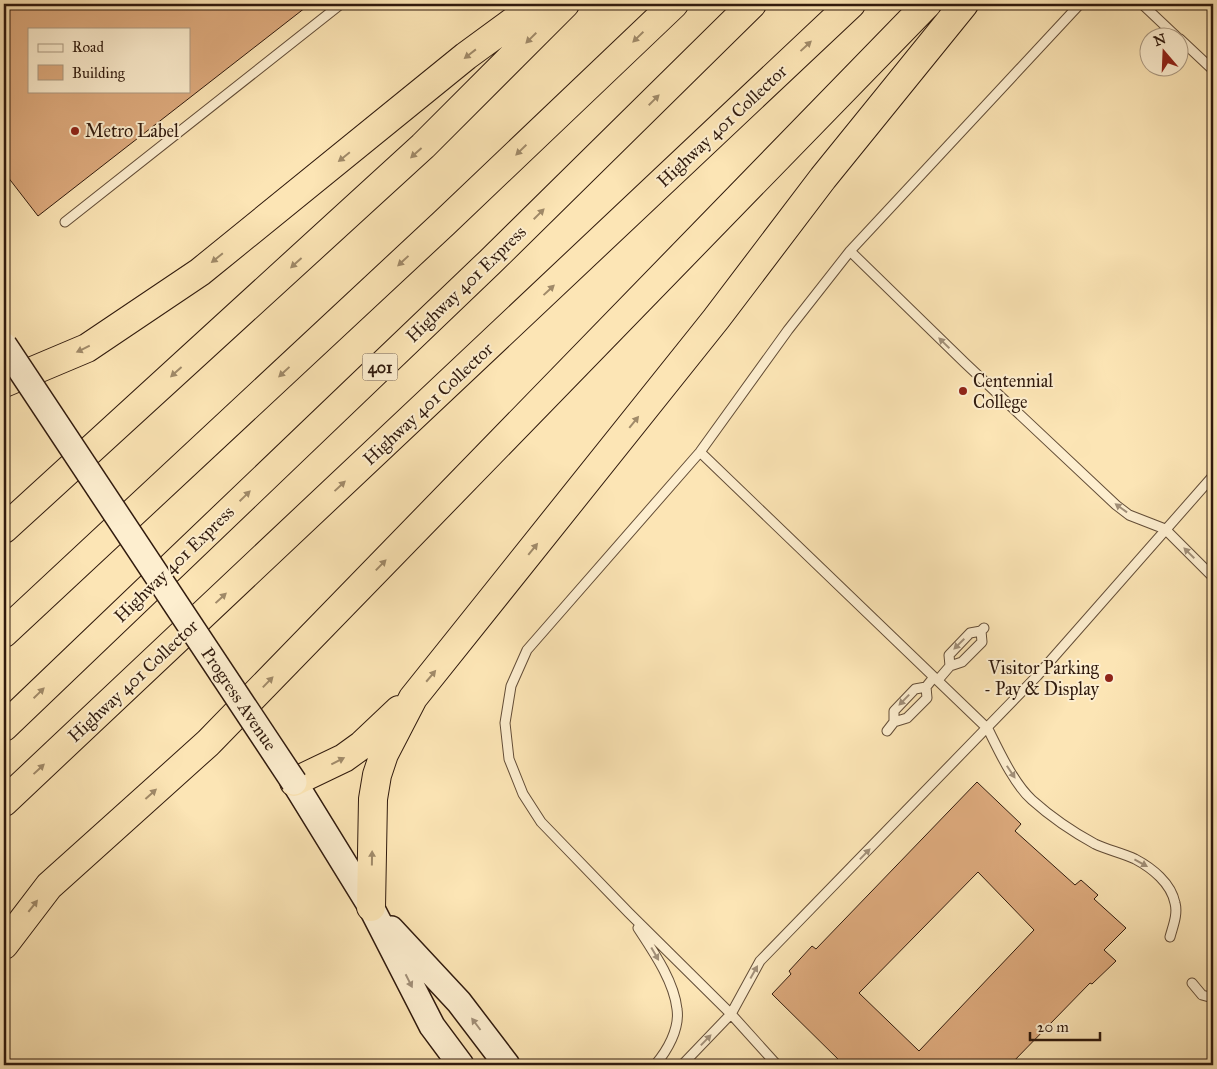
<svg xmlns="http://www.w3.org/2000/svg" width="1217" height="1069" font-family="'IM FELL Great Primer',serif">
	<style>
		.building { fill: #deab7e; stroke: #301a0d; fill-rule: evenodd }
		.lines { fill: none; stroke-linecap: round; stroke-linejoin: round }
		.lane-casing { stroke: #634d37; stroke-width: 11 }
		.secondary-casing { stroke: #301a0d; stroke-width: 28 }
		.highway-casing { stroke: #301a0d; stroke-width: 30 }
		.lane { stroke: #fdeecf; stroke-width: 9 }
		.secondary { stroke: #fdeecf; stroke-width: 25 }
		.highway { stroke: #fce5b5; stroke-width: 28 }
		.secondary-bridge-casing { stroke: #301a0d; stroke-width: 28; stroke-linecap: butt }
		.secondary-bridge { stroke: #fdeecf; stroke-width: 25 }
		.oneway { fill: #a08a69 }
		.oneway2 { fill: #a18f78 }
		.poi-dot { fill: #8f2418; stroke: #fdeecf; stroke-width: 2 }
		.labels { text-anchor: middle; dominant-baseline: central; stroke-width: 4; stroke-linejoin: round; paint-order: stroke }
		.shield { fill: #fdeecf; stroke: #6e5a47; stroke-width: 1 }
		.shield-label { font-size: 16px; font-weight: bold; fill: #301a0d }
		.street-label { font-size: 18px; fill: #301a0d; stroke: #fdeecf }
		.poi-label { font-size: 18px; fill: #301a0d; stroke: #fdeecf; text-anchor: start }
	</style>
	<rect width="100%" height="100%" fill="#fce5b5"/>
	<filter id="stains"><feTurbulence type="fractalNoise" baseFrequency=".004" numOctaves="4"/><feColorMatrix values="0 0 0 0 .2 0 0 0 0 .09 0 0 0 0 .02 0 0 0 .5 -.17"/></filter>
	<radialGradient id="worn" r=".72"><stop offset=".6" stop-color="#630" stop-opacity="0"/><stop offset="1" stop-color="#630" stop-opacity=".3"/></radialGradient>
	<path class="building" d="M 4,4 L 310,4 L 38,216 L 4,172 ZM 29,29 L 189,29 L 189,91 L 29,91 Z
		M 977,782 L 1021,824 L 1015,831 L 1075,885 L 1081,880 L 1098,895 L 1094,899 L 1126,928 L 1104,950 L 1116,961 L 1092,984 L 1090,983 L 1010,1065 L 844,1065 L 772,994 L 791,974 L 789,971 L 812,946 L 816,949 ZM 978,872 L 1034,930 L 919,1051 L 859,993 Z"/>
	<g class="lines">
		<g class="lane-casing">
			<path id="lane" d="M 1142,4 L 1178,38
				M 1180,39 L 1213,70
				M 65,222 L 341,4
				M 850,251 L 965,363 L 1116,505 L 1129,515 L 1165,529 L 1213,577
				M 700,452 L 988,729 C 999,751 1014,784 1032,800 C 1051,817 1073,832 1095,844 C 1108,850 1122,853 1135,859 C 1152,868 1171,883 1175,903 C 1178,914 1173,926 1170,937
				M 950,666 L 949,655 L 970,633 L 981,631 L 984,628
				M 938,680 L 950,666 L 962,662 L 982,642 L 981,631
				M 894,722 L 894,711 L 915,689 L 926,687 L 934,677
				M 887,731 L 894,722 L 907,718 L 927,698 L 926,687
				M 638,928 C 653,951 674,981 677,1009 C 680,1029 667,1051 655,1065
				M 1192,983 L 1202,995 L 1213,998
				M 682,1065 L 731,1014 L 760,961 L 1037,676 L 1213,476
				M 777,1065 L 731,1014 L 629,913 L 541,822 L 523,794 L 509,759 L 505,723 L 511,686 L 527,650 L 700,452 L 788,330 L 850,251 L 1080,4"/>
		</g>
		<g class="secondary-casing">
			<path id="secondary" d="M 294,782 L 371,907 L 432,1026 L 461,1065
				M 391,929 L 459,1002 L 507,1065"/>
		</g>
		<g class="highway-casing">
			<path id="highway" d="M 4,383 L 87,348 L 200,272 L 466,56 L 537,4
				M 4,529 L 423,146 L 565,4
				M 4,633 L 444,223 L 674,4
				M 4,727 L 490,262 L 752,4
				M 294,782 L 344,758 L 362,745 L 399,710
				M 4,802 L 851,4
				M 371,907 L 373,799 L 377,775 L 384,754 L 413,698 L 716,319 L 823,178 L 964,4
				M 4,945 L 49,886 L 208,743 L 927,4"/>
		</g>
		<use href="#lane" class="lane"/>
		<use href="#secondary" class="secondary"/>
		<use href="#highway" class="highway"/>
		<g class="secondary-bridge-casing">
			<path id="secondary-bridge" d="M 4,345 L 294,782"/>
		</g>
		<use href="#secondary-bridge" class="secondary-bridge"/>
	</g>
	<defs><path id="oneway-solid" d="M-6-.8H1V-3.2L6.5 0L1 3.2V.8H-6Z" transform="scale(1.25)"/></defs>
	<g class="oneway">
		<use href="#oneway-solid" transform="translate(638 37) rotate(136)"/>
		<use href="#oneway-solid" transform="translate(531 38) rotate(135)"/>
		<use href="#oneway-solid" transform="translate(806 46) rotate(-43)"/>
		<use href="#oneway-solid" transform="translate(470 54) rotate(142)"/>
		<use href="#oneway-solid" transform="translate(654 100) rotate(-45)"/>
		<use href="#oneway-solid" transform="translate(521 150) rotate(136)"/>
		<use href="#oneway-solid" transform="translate(416 153) rotate(138)"/>
		<use href="#oneway-solid" transform="translate(344 157) rotate(141)"/>
		<use href="#oneway-solid" transform="translate(539 214) rotate(-45)"/>
		<use href="#oneway-solid" transform="translate(217 258) rotate(141)"/>
		<use href="#oneway-solid" transform="translate(403 261) rotate(137)"/>
		<use href="#oneway-solid" transform="translate(296 263) rotate(138)"/>
		<use href="#oneway-solid" transform="translate(549 290) rotate(-43)"/>
		<use href="#oneway-solid" transform="translate(83 349) rotate(154)"/>
		<use href="#oneway-solid" transform="translate(176 372) rotate(138)"/>
		<use href="#oneway-solid" transform="translate(284 372) rotate(137)"/>
		<use href="#oneway-solid" transform="translate(634 422) rotate(-51)"/>
		<use href="#oneway-solid" transform="translate(340 486) rotate(-43)"/>
		<use href="#oneway-solid" transform="translate(245 496) rotate(-44)"/>
		<use href="#oneway-solid" transform="translate(533 549) rotate(-51)"/>
		<use href="#oneway-solid" transform="translate(381 565) rotate(-46)"/>
		<use href="#oneway-solid" transform="translate(221 598) rotate(-43)"/>
		<use href="#oneway-solid" transform="translate(431 676) rotate(-50)"/>
		<use href="#oneway-solid" transform="translate(268 682) rotate(-46)"/>
		<use href="#oneway-solid" transform="translate(39 693) rotate(-44)"/>
		<use href="#oneway-solid" transform="translate(338 761) rotate(-27)"/>
		<use href="#oneway-solid" transform="translate(39 769) rotate(-43)"/>
		<use href="#oneway-solid" transform="translate(151 794) rotate(-42)"/>
		<use href="#oneway-solid" transform="translate(372 858) rotate(-89)"/>
		<use href="#oneway-solid" transform="translate(33 906) rotate(-52)"/>
	</g>
	<g class="oneway2">
		<use href="#oneway-solid" transform="translate(944 343) rotate(-136)"/>
		<use href="#oneway-solid" transform="translate(1121 508) rotate(-144)"/>
		<use href="#oneway-solid" transform="translate(1189 553) rotate(-135)"/>
		<use href="#oneway-solid" transform="translate(959 644) rotate(135)"/>
		<use href="#oneway-solid" transform="translate(904 700) rotate(134)"/>
		<use href="#oneway-solid" transform="translate(1011 772) rotate(56)"/>
		<use href="#oneway-solid" transform="translate(865 854) rotate(-46)"/>
		<use href="#oneway-solid" transform="translate(1141 863) rotate(29)"/>
		<use href="#oneway-solid" transform="translate(655 954) rotate(60)"/>
		<use href="#oneway-solid" transform="translate(754 972) rotate(-61)"/>
		<use href="#oneway-solid" transform="translate(409 981) rotate(63)"/>
		<use href="#oneway-solid" transform="translate(476 1024) rotate(-127)"/>
		<use href="#oneway-solid" transform="translate(706 1040) rotate(-46)"/>
	</g>
	<g class="poi-dot">
		<circle cx="75" cy="131" r="5"/>
		<circle cx="963" cy="391" r="5"/>
		<circle cx="1109" cy="678" r="5"/>
	</g>
	<g class="labels">
		<rect class="shield" x="362.5" y="353.5" width="35" height="27" rx="4"/>
		<g class="shield-label">
			<text x="380" y="367">401</text>
		</g>
		<g class="street-label">
			<text transform="translate(722 126) rotate(-43)">Highway 401 Collector</text>
			<text transform="translate(466 284) rotate(-44)">Highway 401 Express</text>
			<text transform="translate(428 404) rotate(-43)">Highway 401 Collector</text>
			<text transform="translate(174 564) rotate(-44)">Highway 401 Express</text>
			<text transform="translate(133 681) rotate(-43)">Highway 401 Collector</text>
			<text transform="translate(239 699) rotate(56)">Progress Avenue</text>
		</g>
		<g class="poi-label">
			<text x="85" y="131">Metro Label</text>
			<text x="973" y="381">Centennial<tspan x="973" dy="21">College</tspan></text>
			<text x="1099" y="668" text-anchor="end">Visitor Parking<tspan x="1099" dy="21">- Pay &amp; Display</tspan></text>
		</g>
	</g>
	<rect width="1217" height="1069" fill="none" stroke="#fce5b5" stroke-width="20"/>
	<rect x="5" y="5" width="1207" height="1059" fill="none" stroke="#301a0d" stroke-width="2.5"/>
	<rect x="10" y="10" width="1197" height="1049" fill="none" stroke="#301a0d"/>
	<rect x="28" y="28" width="162" height="65" fill="#fdeecf" stroke="#ab9981"/>
	<rect x="38" y="44" width="25" height="8" fill="#fdeecf" stroke="#ab9981"/>
	<text x="72" y="52" font-size="15" fill="#301a0d">Road</text>
	<rect x="38" y="65" width="25" height="15" fill="#deab7e" stroke="#ab9981"/>
	<text x="72" y="78" font-size="15" fill="#301a0d">Building</text>
	<g transform="translate(1164 52) rotate(341)"><circle r="24" fill="#fdeecf" stroke="#ab9981"/>
	<path d="M0-4L9 19L0 12L-9 19Z" fill="#8f2418"/>
	<text y="-8" font-size="14" font-weight="bold" text-anchor="middle" fill="#301a0d">N</text>
	</g>
	<path d="M1030 1032v8h70v-8" fill="none" stroke="#301a0d" stroke-width="2.5"/>
	<text x="1037" y="1032" font-size="15" fill="#301a0d" stroke="#fdeecf" stroke-width="4" paint-order="stroke">20 m</text>
	<rect width="100%" height="100%" filter="url(#stains)"/>
	<rect width="100%" height="100%" fill="url(#worn)"/>
</svg>
